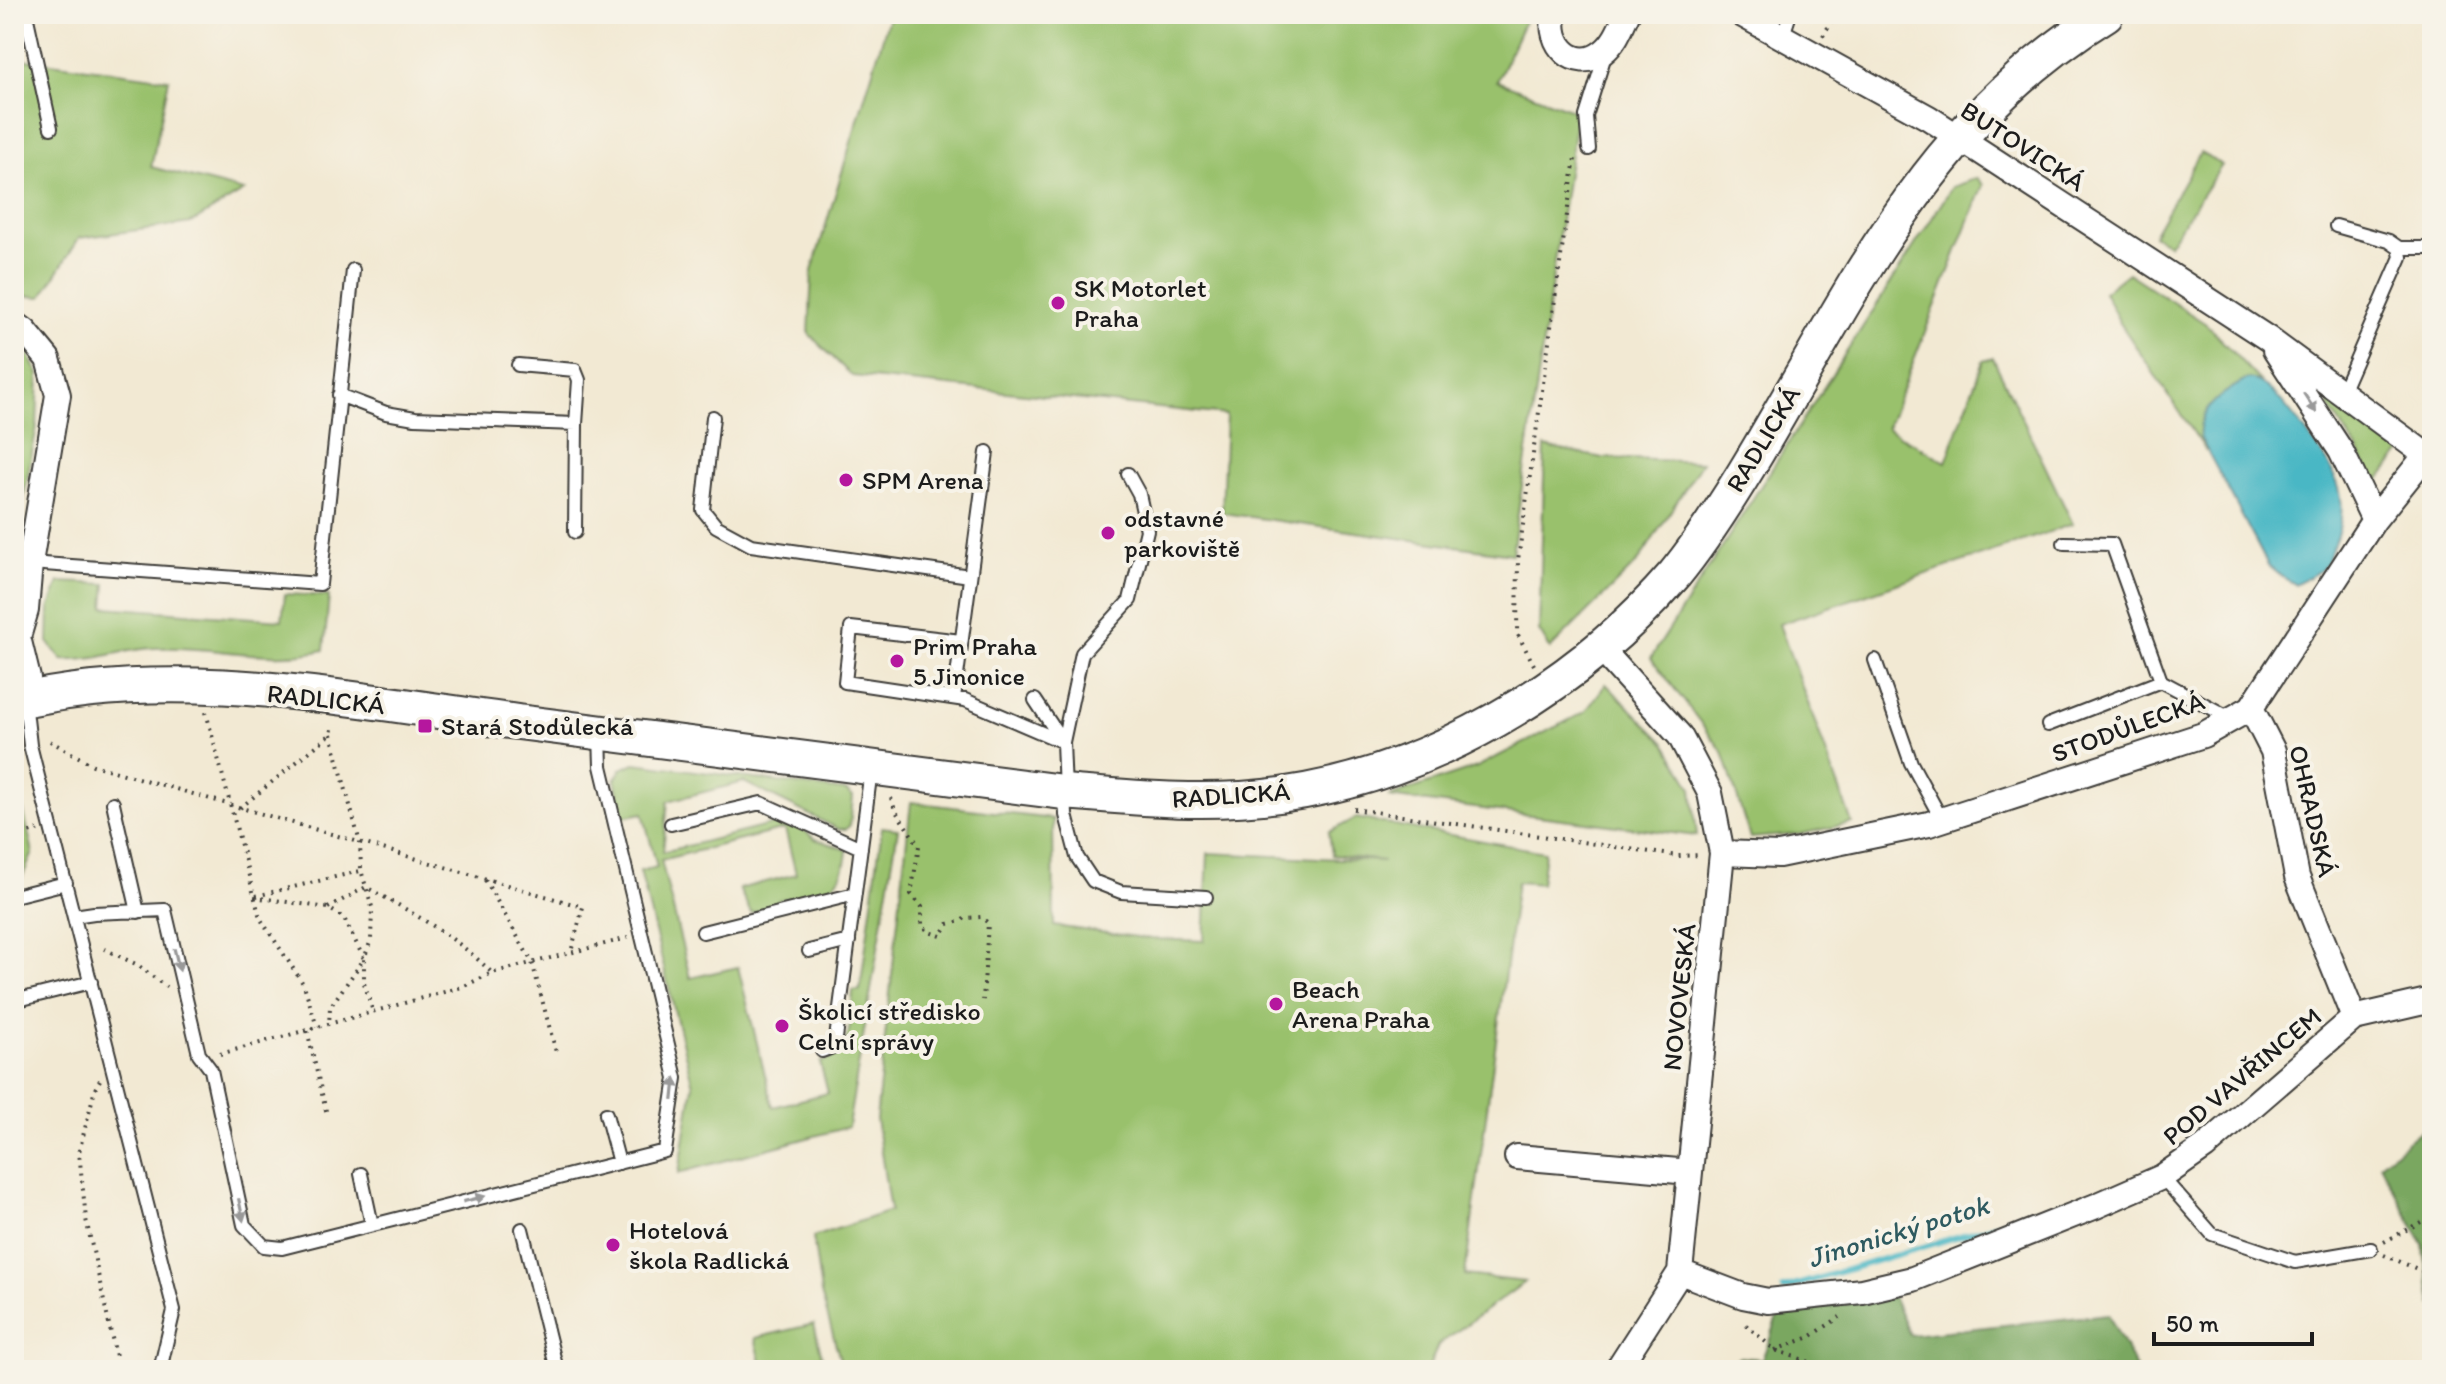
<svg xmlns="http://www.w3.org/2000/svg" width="2446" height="1384" font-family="Itim,sans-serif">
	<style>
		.green { fill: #99c16c; stroke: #5a6e44; stroke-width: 2 }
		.forest { fill: #7aa760; stroke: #4b623e; stroke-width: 2 }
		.water { fill: #4ab7c5; stroke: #336a70; stroke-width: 2 }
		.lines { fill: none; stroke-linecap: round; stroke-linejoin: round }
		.stream { stroke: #4ab7c5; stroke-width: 6 }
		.service-casing { stroke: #3c3b37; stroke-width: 16 }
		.minor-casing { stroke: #3c3b37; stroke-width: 28 }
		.secondary-casing { stroke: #3c3b37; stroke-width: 38 }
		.path { stroke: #3c3b37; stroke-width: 4; stroke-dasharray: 2 6; stroke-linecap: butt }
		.service { stroke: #fff; stroke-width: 12 }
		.minor { stroke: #fff; stroke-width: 24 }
		.secondary { stroke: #fff; stroke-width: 34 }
		.oneway { fill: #999 }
		.poi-dot { fill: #b5179e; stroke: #f7f3e8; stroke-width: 3 }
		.labels { text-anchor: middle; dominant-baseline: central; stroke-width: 8; stroke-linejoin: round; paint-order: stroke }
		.street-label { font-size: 26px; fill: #1c1c1c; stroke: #f7f3e8 }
		.poi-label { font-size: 26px; fill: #1c1c1c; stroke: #f7f3e8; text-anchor: start }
		.water-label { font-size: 28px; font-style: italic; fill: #2e5a60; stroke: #f7f3e8 }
	</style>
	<rect width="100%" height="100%" fill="#f7f3e8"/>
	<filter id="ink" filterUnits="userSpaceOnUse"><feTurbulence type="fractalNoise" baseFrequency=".0125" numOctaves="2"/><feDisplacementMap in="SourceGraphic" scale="16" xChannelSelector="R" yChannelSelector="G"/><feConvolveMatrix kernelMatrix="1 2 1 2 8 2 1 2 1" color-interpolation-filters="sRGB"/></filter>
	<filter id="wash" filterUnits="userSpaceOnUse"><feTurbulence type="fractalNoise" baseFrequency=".006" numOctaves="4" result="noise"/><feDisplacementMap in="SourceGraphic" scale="32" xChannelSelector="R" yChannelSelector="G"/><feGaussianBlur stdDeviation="1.8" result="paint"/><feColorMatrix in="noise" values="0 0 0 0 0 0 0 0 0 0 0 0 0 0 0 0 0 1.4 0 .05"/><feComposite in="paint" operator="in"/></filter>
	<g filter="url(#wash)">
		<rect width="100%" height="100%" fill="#f2e9d3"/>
		<path class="green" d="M 890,14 L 1528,14 L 1497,81 L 1577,112 L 1512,554 L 1222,513 L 1226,415 L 852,376 L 809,334 L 812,271 Z
			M 14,58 L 169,79 L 151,167 L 244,191 L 191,223 L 79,238 L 42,297 L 14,295 Z
			M 2200,153 L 2222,165 L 2169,244 L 2153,235 Z
			M 1977,178 L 1983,185 L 1887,428 L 1946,462 L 1983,361 L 1993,358 L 2073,524 L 1779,624 L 1852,823 L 1801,834 L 1750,838 L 1723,752 L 1651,658 L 1952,187 Z
			M 2128,273 L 2206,324 L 2261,382 L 2256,380 L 2200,437 L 2206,451 L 2120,323 L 2104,292 Z
			M 14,338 L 21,341 L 39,374 L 37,426 L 14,550 Z
			M 2331,400 L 2402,452 L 2375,485 L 2357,449 L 2328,406 Z
			M 1545,447 L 1603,458 L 1702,462 L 1638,562 L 1550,649 L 1539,631 Z
			M 59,582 L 106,584 L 104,607 L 282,620 L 285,594 L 329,596 L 324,650 C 269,664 211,645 155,648 C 122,649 97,662 62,660 L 48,642 L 49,609 Z
			M 1606,684 L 1666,744 L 1692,788 L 1697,836 L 1388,797 L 1477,767 L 1585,712 Z
			M 635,763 L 846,791 L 853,797 L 850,825 L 846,829 L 838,829 L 744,782 L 668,801 L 663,852 L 782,822 L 805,831 L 815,839 L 847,850 C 844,897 815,892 778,900 L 780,907 L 751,913 L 739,889 L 796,874 L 785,829 L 661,860 L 690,978 L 738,967 L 773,1107 L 828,1093 L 820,1062 C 854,1056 850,1018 853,991 L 860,990 L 882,827 L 898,829 L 848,1127 L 679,1173 L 693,1086 L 640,871 L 657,867 L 643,813 L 623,817 L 615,780 L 621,769 Z
			M 14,769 L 33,853 L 21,880 L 14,882 Z
			M 911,802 L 1053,819 L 1054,926 L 1152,939 L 1204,941 L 1208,853 L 1384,861 L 1332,855 L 1329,832 L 1356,818 L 1545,852 L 1541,884 L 1517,882 L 1465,1275 L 1525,1282 L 1438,1345 L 1428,1370 L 843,1370 L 821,1293 L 813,1237 L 890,1211 L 876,1119 Z
			M 814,1324 L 825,1370 L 763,1370 L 755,1338 Z"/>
		<path class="forest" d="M 2432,1121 L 2432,1305 L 2423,1244 L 2380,1164 Z
			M 1893,1297 L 1910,1335 L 2108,1314 L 2137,1370 L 1734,1370 L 1738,1357 L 1762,1359 L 1780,1313 Z"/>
		<path class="water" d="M 2248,379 C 2268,380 2287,408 2299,423 C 2330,464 2356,494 2333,546 C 2330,553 2328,563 2322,568 C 2316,575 2303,579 2295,584 L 2282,577 L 2268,565 L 2200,437 C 2196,409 2226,390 2248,379 Z"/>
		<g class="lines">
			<path class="stream" d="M 1783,1289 L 2036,1213
				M 1737,1370 L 1739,1365"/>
		</g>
	</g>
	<g filter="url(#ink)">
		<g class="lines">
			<g class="service-casing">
				<path id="service" d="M 26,14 L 51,128
					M 1782,38 L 1790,14
					M 1589,149 L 1586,116 L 1606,52
					M 2336,226 L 2389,241 L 2399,248 L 2401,257 L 2342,392
					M 2399,248 L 2432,248
					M 518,365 L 575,370 L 579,380 L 576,424
					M 339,395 L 386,413 L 415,418 L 576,424 L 575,532
					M 713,417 L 703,510 L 716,526 L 751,545 L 970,576
					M 2064,543 L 2112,544 L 2161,681 L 2232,719
					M 30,563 L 320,584 L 353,270
					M 961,641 L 851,628 L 845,682 L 965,700 L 1063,742 L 1082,653 L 1130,600 L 1147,530 L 1139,494 L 1128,474
					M 1875,660 L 1911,763 L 1942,820
					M 954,698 L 987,452
					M 1035,700 L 1063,742 L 1066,815 L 1077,857 L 1093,881 L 1121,892 L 1206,897
					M 25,701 L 30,745 L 174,1310 L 160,1370
					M 2048,725 L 2161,681
					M 113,803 L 138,912
					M 671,824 L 761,803 L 861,848
					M 14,896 L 66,883
					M 74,916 L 94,913 L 165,910 L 199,1054 L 211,1070 L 244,1225 L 264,1246 L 282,1248 L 665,1151 L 676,1078 L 601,766 L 600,735
					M 703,932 L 855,894
					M 809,951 L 849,941
					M 14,1001 L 91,982
					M 822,1051 L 835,1046 L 871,770
					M 606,1114 L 619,1163
					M 361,1174 L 372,1225
					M 2162,1177 L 2212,1234 L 2295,1262 L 2371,1249
					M 522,1229 L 557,1370"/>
			</g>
			<g class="minor-casing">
				<path id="minor" d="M 1555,14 C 1546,43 1575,74 1603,52 C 1615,43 1621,27 1627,14
					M 1741,14 L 1929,118 L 2267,338 L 2426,455 L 2432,455
					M 14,323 L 25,331 L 48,359 L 58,395 L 30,563 L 26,610 L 18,637 L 28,678 L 25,700
					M 2275,350 L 2341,451 L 2374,520
					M 1601,649 L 1680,736 L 1710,793 L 1722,853 L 1680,1272 L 1617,1370
					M 2251,708 L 2273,751 L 2297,877 L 2354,1018
					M 1722,853 L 1779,855 L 1929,824 L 2203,735 L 2251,708 L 2374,520 L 2426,455
					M 1517,1157 L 1690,1172
					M 1680,1272 L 1743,1296 L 1768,1301 L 1862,1291 L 1913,1279 L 2096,1206 L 2162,1177 L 2205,1147 L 2354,1018 L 2432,1000"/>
			</g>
			<g class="secondary-casing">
				<path id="secondary" d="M 14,702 C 177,663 355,701 518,722 C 700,745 882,768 1063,792 C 1136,798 1207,805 1280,795 C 1428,775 1578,687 1675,574 C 1706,536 1732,494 1757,452 C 1858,282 1930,122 2106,14"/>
			</g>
			<path class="path" d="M 1823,36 L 1836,14
				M 1534,665 L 1517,633 L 1518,560 L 1575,158
				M 206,712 L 260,918 L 304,985 L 317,1027
				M 331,734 L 360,843 L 361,870 L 372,907 L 371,940 L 364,959 L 364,983 L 373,1012
				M 50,741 L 93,765 L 583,907 L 571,952
				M 891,798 L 895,810 L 919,846 L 911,894 L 922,907 L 922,925 L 929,932 L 941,936 L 948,924 L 962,921 L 965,918 L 981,917 L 988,923 L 983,1000
				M 240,808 L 331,734 L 333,725
				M 1354,809 L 1678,856 L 1702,855
				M 14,837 L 38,830
				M 485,880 L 532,962 L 556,1052
				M 256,896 L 360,871
				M 254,897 L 328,908 L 344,918 L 364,959 L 330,1007 L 329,1024
				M 328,908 L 366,887 C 411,912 456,936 492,973
				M 104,949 L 138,965 L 166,987
				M 220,1054 L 307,1030
				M 100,1080 L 95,1089 L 79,1152 L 86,1219 L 119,1370
				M 326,1111 L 307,1030 L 462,987 L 492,973 L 628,938
				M 2384,1242 L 2432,1216
				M 2384,1255 L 2422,1271
				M 1746,1325 L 1775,1350 L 1833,1370
				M 1775,1350 L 1810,1337 L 1840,1317
				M 1748,1370 L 1751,1357"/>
			<use href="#service" class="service"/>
			<use href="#minor" class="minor"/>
			<use href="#secondary" class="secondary"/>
		</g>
		<defs><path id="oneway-solid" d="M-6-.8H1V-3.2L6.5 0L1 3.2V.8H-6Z" transform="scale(2)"/></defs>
		<g class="oneway">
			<use href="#oneway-solid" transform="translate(2310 403) rotate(57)"/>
			<use href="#oneway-solid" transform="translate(177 960) rotate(76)"/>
			<use href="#oneway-solid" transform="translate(674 1089) rotate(-84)"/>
			<use href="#oneway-solid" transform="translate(474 1199) rotate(-14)"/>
			<use href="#oneway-solid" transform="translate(241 1210) rotate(78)"/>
		</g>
	</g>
	<g class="poi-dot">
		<circle cx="1058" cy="303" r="8"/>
		<circle cx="846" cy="480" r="8"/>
		<circle cx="1108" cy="533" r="8"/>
		<circle cx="897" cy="661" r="8"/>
		<rect x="417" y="718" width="16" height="16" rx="4"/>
		<circle cx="1276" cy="1004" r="8"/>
		<circle cx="782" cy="1026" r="8"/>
		<circle cx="613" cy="1245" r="8"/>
	</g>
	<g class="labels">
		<g class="street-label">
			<text transform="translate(2023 146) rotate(33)">BUTOVICKÁ</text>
			<text transform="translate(1763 439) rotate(-59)">RADLICKÁ</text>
			<text transform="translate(326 699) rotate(6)">RADLICKÁ</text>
			<text transform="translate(2128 727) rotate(-20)">STODŮLECKÁ</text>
			<text transform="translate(1231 795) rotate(-4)">RADLICKÁ</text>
			<text transform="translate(2313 811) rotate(77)">OHRADSKÁ</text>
			<text transform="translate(1679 997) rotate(-84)">NOVOVESKÁ</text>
			<text transform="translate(2242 1076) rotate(-40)">POD VAVŘINCEM</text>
		</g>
		<g class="poi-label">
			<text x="1074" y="288">SK Motorlet<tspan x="1074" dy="30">Praha</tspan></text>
			<text x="862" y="480">SPM Arena</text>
			<text x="1124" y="518">odstavné<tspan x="1124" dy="30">parkoviště</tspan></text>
			<text x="913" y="646">Prim Praha<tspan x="913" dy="30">5 Jinonice</tspan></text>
			<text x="441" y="726">Stará Stodůlecká</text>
			<text x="1292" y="989">Beach<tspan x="1292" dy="30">Arena Praha</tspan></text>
			<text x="798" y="1011">Školicí středisko<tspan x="798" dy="30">Celní správy</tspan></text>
			<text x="629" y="1230">Hotelová<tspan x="629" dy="30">škola Radlická</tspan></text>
		</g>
		<g class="water-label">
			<text transform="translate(1898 1231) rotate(-17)">Jinonický potok</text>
		</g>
	</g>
	<rect width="2446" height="1384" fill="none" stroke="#f7f3e8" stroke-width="48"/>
	<path d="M2154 1332v12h158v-12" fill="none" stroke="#1c1c1c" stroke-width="4"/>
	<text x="2166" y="1332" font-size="24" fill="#1c1c1c" stroke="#f7f3e8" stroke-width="6" paint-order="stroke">50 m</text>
</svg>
